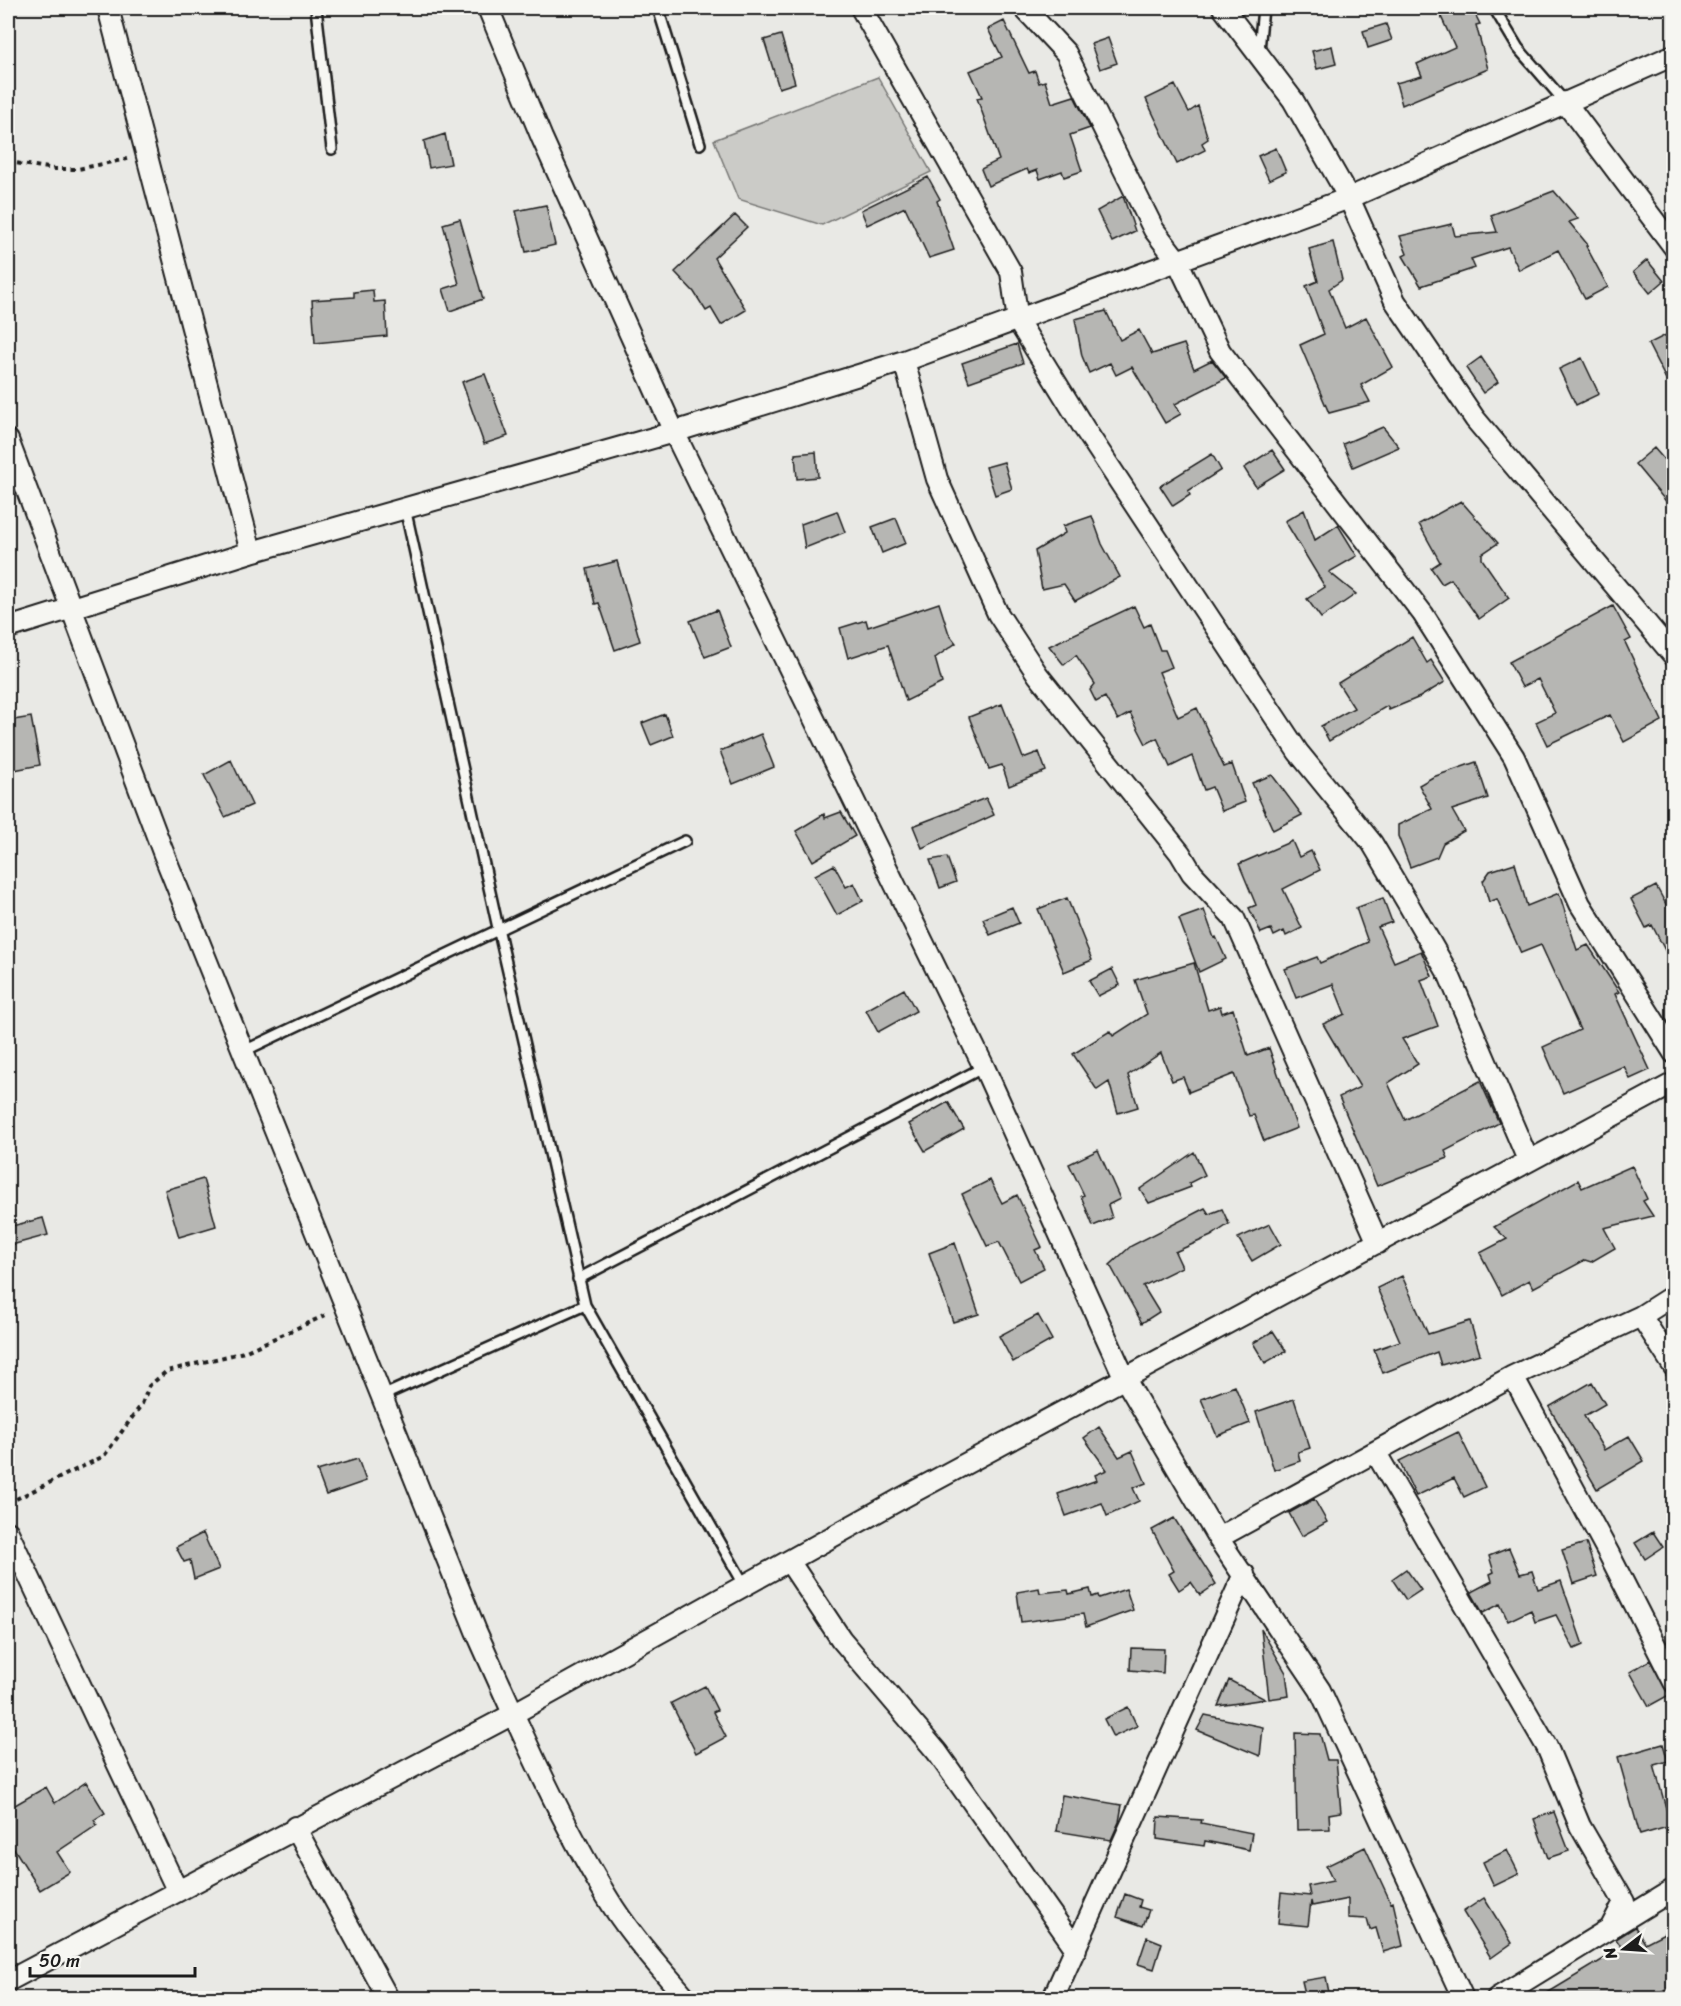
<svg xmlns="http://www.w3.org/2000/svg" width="1681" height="2006" font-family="Sriracha,sans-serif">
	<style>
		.green { fill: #cbcbc7; stroke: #747472; stroke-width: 1.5 }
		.building { fill: #b6b6b3; stroke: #1c1c1c; stroke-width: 1.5 }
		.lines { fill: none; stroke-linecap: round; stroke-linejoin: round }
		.service-casing { stroke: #1c1c1c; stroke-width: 14 }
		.minor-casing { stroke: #1c1c1c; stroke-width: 24 }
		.path { stroke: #1c1c1c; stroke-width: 4; stroke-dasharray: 4.5 4.5; stroke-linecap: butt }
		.service { stroke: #f6f6f2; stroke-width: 9 }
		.minor { stroke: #f6f6f2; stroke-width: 20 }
	</style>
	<rect width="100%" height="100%" fill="#e9e9e5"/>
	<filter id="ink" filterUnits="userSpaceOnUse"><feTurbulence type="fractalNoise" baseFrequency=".0167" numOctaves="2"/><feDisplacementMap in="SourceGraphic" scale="12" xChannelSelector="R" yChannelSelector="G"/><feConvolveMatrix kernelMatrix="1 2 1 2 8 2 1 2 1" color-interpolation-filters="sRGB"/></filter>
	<g filter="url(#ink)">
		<path class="green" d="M 878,77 L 931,172 L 822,225 L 738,199 L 714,140 Z"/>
		<path class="building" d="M 1437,8 L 1472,8 L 1480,24 L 1476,25 L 1488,69 L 1402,105 L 1396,83 L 1422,76 L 1417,64 L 1455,47 Z
			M 1004,21 L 1029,73 L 1035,71 L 1039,83 L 1045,81 L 1052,103 L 1074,96 L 1090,128 L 1070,135 L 1082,171 L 1064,177 L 1062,171 L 1040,179 L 1037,170 L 1029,173 L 1027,169 L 988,186 L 981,169 L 999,160 L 977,98 L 982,97 L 970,71 L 1002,57 L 988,29 Z
			M 1386,24 L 1392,40 L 1368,48 L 1363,31 Z
			M 781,35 L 795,83 L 779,88 L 764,40 Z
			M 1108,38 L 1117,63 L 1100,69 L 1091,44 Z
			M 1332,46 L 1336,64 L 1317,69 L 1312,51 Z
			M 1175,85 L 1189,112 L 1198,106 L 1208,139 L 1202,143 L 1205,150 L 1177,164 L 1146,99 Z
			M 445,134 L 451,164 L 429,168 L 424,141 Z
			M 1276,148 L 1286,172 L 1269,180 L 1258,156 Z
			M 928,177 L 940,199 L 937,201 L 954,250 L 929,258 L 905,207 L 867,225 L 861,210 Z
			M 1554,191 L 1578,219 L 1569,222 L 1588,245 L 1586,246 L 1608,287 L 1585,299 L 1558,250 L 1519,270 L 1508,247 L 1471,259 L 1475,268 L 1421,286 L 1403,256 L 1407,254 L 1400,236 L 1452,224 L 1455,236 L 1497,232 L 1491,215 Z
			M 1123,196 L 1135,231 L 1112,242 L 1097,211 Z
			M 546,205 L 555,245 L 526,252 L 516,211 Z
			M 735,215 L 747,227 L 714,258 L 746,310 L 721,325 L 711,308 L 706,311 L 694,292 L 675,272 Z
			M 460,219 L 483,299 L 450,311 L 443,289 L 459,284 L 443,224 Z
			M 1333,242 L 1342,280 L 1329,289 L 1345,328 L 1366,317 L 1393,367 L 1361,385 L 1370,402 L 1329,413 L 1300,345 L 1324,334 L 1306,286 L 1318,281 L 1309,249 Z
			M 1647,260 L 1664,281 L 1650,293 L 1633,272 Z
			M 373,290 L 374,302 L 385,301 L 387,336 L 315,343 L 312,300 L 354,297 L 354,292 Z
			M 1106,311 L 1120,340 L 1139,330 L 1152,354 L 1184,344 L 1194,369 L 1212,360 L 1226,378 L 1175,404 L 1181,414 L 1165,423 L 1132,367 L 1116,375 L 1110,363 L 1089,373 L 1082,356 L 1075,319 Z
			M 1674,331 L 1674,395 L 1648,344 Z
			M 1017,344 L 1023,363 L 969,382 L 962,363 Z
			M 1481,357 L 1498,382 L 1483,393 L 1466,368 Z
			M 1582,358 L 1599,394 L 1576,405 L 1559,369 Z
			M 485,374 L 508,436 L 484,444 L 462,382 Z
			M 1383,427 L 1399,447 L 1353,467 L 1343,444 Z
			M 1654,448 L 1674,471 L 1674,511 L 1635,464 Z
			M 1272,450 L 1285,469 L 1256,487 L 1244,468 Z
			M 816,452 L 818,477 L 797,479 L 795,454 Z
			M 1212,454 L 1221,470 L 1188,491 L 1190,495 L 1173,506 L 1160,486 Z
			M 1004,462 L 1012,489 L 995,495 L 986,467 Z
			M 1461,501 L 1498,543 L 1482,554 L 1482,559 L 1509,598 L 1479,619 L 1451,579 L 1442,584 L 1431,568 L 1440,562 L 1419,524 Z
			M 1304,510 L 1315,540 L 1338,525 L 1357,556 L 1329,572 L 1356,594 L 1321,618 L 1307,599 L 1325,587 L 1285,521 Z
			M 837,511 L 845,532 L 805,548 L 801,524 Z
			M 1092,516 L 1102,544 L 1120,577 L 1075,601 L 1064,584 L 1042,589 L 1035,551 L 1065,533 L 1063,526 Z
			M 896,518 L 906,543 L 882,553 L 872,527 Z
			M 617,561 L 640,641 L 615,650 L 599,603 L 595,604 L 587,569 Z
			M 939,603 L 949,634 L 956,643 L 935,658 L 942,683 L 906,701 L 888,645 L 848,658 L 840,628 L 866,620 L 868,627 Z
			M 1134,606 L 1144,627 L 1150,624 L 1160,650 L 1165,650 L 1172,667 L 1159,672 L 1178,717 L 1197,708 L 1224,767 L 1232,764 L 1245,802 L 1222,811 L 1212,787 L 1204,790 L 1192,756 L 1170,767 L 1157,738 L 1146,744 L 1130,713 L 1118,720 L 1105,697 L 1096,702 L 1090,690 L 1095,684 L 1076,655 L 1064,665 L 1049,646 Z
			M 1613,606 L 1631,639 L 1625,642 L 1662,721 L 1624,742 L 1610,715 L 1547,745 L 1536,722 L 1555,713 L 1538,679 L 1522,687 L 1509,662 Z
			M 717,610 L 731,647 L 705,657 L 690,621 Z
			M 1412,637 L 1427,663 L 1431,660 L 1445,682 L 1420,697 L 1389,710 L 1387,706 L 1329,741 L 1321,726 L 1354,708 L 1338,683 Z
			M 1002,704 L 1023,758 L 1039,752 L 1046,771 L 1009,786 L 1002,765 L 989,769 L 969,717 Z
			M 665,714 L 673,736 L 651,745 L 642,723 Z
			M 31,717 L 40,765 L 9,771 L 8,721 Z
			M 761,734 L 774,767 L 733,784 L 720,751 Z
			M 231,760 L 252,805 L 225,817 L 204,775 Z
			M 1476,762 L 1488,798 L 1452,810 L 1464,831 L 1443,843 L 1437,857 L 1410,867 L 1398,836 L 1398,825 L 1432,809 L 1419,785 L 1433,777 Z
			M 1272,775 L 1302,815 L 1273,830 L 1252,783 Z
			M 986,798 L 994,815 L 922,848 L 913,826 Z
			M 841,812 L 855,836 L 813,861 L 796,831 L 824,814 L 825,818 Z
			M 1292,841 L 1299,857 L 1311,851 L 1320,870 L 1283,889 L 1302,928 L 1286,936 L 1284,931 L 1274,936 L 1271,929 L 1261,933 L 1249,908 L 1256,905 L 1239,864 Z
			M 947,857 L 956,882 L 940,888 L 930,860 Z
			M 1515,863 L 1527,906 L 1559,893 L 1577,950 L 1588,945 L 1619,992 L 1615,994 L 1650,1070 L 1630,1079 L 1624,1066 L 1563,1093 L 1543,1047 L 1580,1030 L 1541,945 L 1521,953 L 1497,899 L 1489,902 L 1483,881 L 1490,871 Z
			M 834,865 L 846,887 L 854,883 L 863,901 L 837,915 L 815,875 Z
			M 1656,886 L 1674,919 L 1674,968 L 1652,925 L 1646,928 L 1631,899 Z
			M 1067,898 L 1092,960 L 1064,972 L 1038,909 Z
			M 1383,898 L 1392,922 L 1378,927 L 1394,962 L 1421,951 L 1432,976 L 1421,980 L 1438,1026 L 1402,1039 L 1418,1064 L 1388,1083 L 1405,1120 L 1480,1081 L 1499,1123 L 1445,1151 L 1448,1158 L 1377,1186 L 1339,1097 L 1360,1087 L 1323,1024 L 1345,1014 L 1333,984 L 1296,998 L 1285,969 L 1317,957 L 1320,963 L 1368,942 L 1356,908 Z
			M 1012,907 L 1019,923 L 990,935 L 983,919 Z
			M 1204,910 L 1214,938 L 1216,937 L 1226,959 L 1199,972 L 1179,919 Z
			M 1194,963 L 1208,1010 L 1220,1006 L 1222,1013 L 1233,1009 L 1248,1056 L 1269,1048 L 1297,1128 L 1264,1141 L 1254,1115 L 1249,1116 L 1234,1074 L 1189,1092 L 1183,1077 L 1172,1081 L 1161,1053 L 1128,1075 L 1138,1107 L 1118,1113 L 1109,1082 L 1097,1090 L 1073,1054 L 1110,1031 L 1113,1036 L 1147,1014 L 1135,980 Z
			M 1112,969 L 1120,985 L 1098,996 L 1089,981 Z
			M 904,989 L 916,1011 L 878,1032 L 866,1010 Z
			M 948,1102 L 964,1129 L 925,1151 L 909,1124 Z
			M 1098,1150 L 1120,1199 L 1108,1205 L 1112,1218 L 1093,1226 L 1081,1196 L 1084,1195 L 1069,1164 Z
			M 1194,1152 L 1205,1175 L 1189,1183 L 1191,1187 L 1149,1203 L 1140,1189 Z
			M 1632,1166 L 1647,1199 L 1643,1201 L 1653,1216 L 1604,1228 L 1615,1248 L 1591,1262 L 1585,1260 L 1533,1288 L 1529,1280 L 1502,1295 L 1480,1253 L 1507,1239 L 1494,1227 L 1578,1180 L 1582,1188 Z
			M 203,1179 L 216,1226 L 179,1237 L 165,1190 Z
			M 990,1180 L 1002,1203 L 1017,1195 L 1042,1247 L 1035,1250 L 1044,1268 L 1019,1281 L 999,1242 L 987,1246 L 962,1194 Z
			M 1205,1208 L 1209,1214 L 1222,1209 L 1229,1224 L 1211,1236 L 1175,1252 L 1182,1267 L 1143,1286 L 1159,1312 L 1142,1323 L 1110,1265 L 1131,1246 Z
			M 43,1218 L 48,1235 L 8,1246 L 8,1227 Z
			M 1270,1224 L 1281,1244 L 1252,1261 L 1238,1238 Z
			M 955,1243 L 979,1314 L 953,1322 L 929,1253 Z
			M 1402,1276 L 1428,1334 L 1470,1321 L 1480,1354 L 1441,1365 L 1437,1352 L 1383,1373 L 1374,1350 L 1400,1341 L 1377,1288 Z
			M 1038,1315 L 1052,1340 L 1013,1362 L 999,1336 Z
			M 1273,1331 L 1286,1351 L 1265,1363 L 1253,1343 Z
			M 1592,1382 L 1605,1404 L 1584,1416 L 1604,1450 L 1629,1436 L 1644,1461 L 1597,1489 L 1549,1407 Z
			M 1235,1386 L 1250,1423 L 1217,1436 L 1201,1399 Z
			M 1294,1399 L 1310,1448 L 1298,1452 L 1300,1461 L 1274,1470 L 1256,1412 Z
			M 1099,1427 L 1119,1457 L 1132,1451 L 1146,1483 L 1133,1488 L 1139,1501 L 1107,1516 L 1102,1503 L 1066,1516 L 1058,1494 L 1097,1480 L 1095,1475 L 1107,1470 L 1084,1438 Z
			M 1458,1432 L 1485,1487 L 1464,1497 L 1454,1478 L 1416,1496 L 1399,1461 Z
			M 358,1459 L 366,1481 L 326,1495 L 317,1471 Z
			M 1314,1499 L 1327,1522 L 1302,1536 L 1289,1513 Z
			M 1174,1518 L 1216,1584 L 1200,1595 L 1191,1582 L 1179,1590 L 1169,1574 L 1174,1571 L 1152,1530 Z
			M 1653,1532 L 1663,1547 L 1645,1559 L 1635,1543 Z
			M 203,1533 L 219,1569 L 194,1579 L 190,1560 L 184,1562 L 176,1547 Z
			M 1586,1543 L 1597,1576 L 1573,1584 L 1562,1550 Z
			M 1509,1548 L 1520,1574 L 1532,1571 L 1538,1589 L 1561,1581 L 1583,1645 L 1574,1649 L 1556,1615 L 1535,1622 L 1531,1610 L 1508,1621 L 1500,1604 L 1483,1613 L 1471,1592 L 1492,1581 L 1490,1574 L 1494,1572 L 1489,1556 Z
			M 1406,1569 L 1421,1590 L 1406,1600 L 1392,1579 Z
			M 1039,1588 L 1040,1593 L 1068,1590 L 1069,1594 L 1090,1589 L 1092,1597 L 1098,1595 L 1099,1598 L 1126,1589 L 1133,1610 L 1086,1627 L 1083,1614 L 1021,1622 L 1017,1592 Z
			M 1261,1629 L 1286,1673 L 1289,1696 L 1269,1699 Z
			M 1131,1648 L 1164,1649 L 1163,1673 L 1130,1670 Z
			M 1650,1660 L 1669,1695 L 1649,1706 L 1630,1672 Z
			M 1229,1680 L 1265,1699 L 1218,1706 Z
			M 705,1686 L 717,1710 L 713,1712 L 726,1737 L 696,1753 L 671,1703 Z
			M 1128,1707 L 1137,1726 L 1113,1737 L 1104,1719 Z
			M 1205,1715 L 1263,1727 L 1260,1756 L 1197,1730 Z
			M 1295,1733 L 1320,1734 L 1327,1760 L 1336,1760 L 1341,1812 L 1329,1814 L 1330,1829 L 1297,1830 Z
			M 1663,1744 L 1668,1761 L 1654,1765 L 1671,1826 L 1640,1835 L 1618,1757 Z
			M 86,1782 L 105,1813 L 94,1820 L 97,1825 L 57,1852 L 70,1872 L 40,1890 L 8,1839 L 8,1809 L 46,1787 L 55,1803 Z
			M 1062,1795 L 1122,1805 L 1119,1822 L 1111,1840 L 1056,1831 Z
			M 1554,1812 L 1569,1851 L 1548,1858 L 1534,1819 Z
			M 1158,1817 L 1202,1820 L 1201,1823 L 1252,1833 L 1249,1850 L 1205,1841 L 1204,1846 L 1157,1839 Z
			M 1365,1847 L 1391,1903 L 1393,1902 L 1403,1946 L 1383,1952 L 1376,1928 L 1370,1930 L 1367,1919 L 1348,1918 L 1348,1899 L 1312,1906 L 1311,1901 L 1308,1926 L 1278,1923 L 1281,1893 L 1310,1896 L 1308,1886 L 1333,1881 L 1326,1866 Z
			M 1507,1850 L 1519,1874 L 1494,1886 L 1483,1862 Z
			M 1125,1894 L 1141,1900 L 1139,1907 L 1149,1910 L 1143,1926 L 1117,1917 Z
			M 1484,1898 L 1512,1943 L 1491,1958 L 1463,1912 Z
			M 1635,1927 L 1645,1943 L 1674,1928 L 1674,1985 L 1651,1998 L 1539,1998 L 1622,1948 L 1616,1939 Z
			M 1147,1937 L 1162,1943 L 1154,1969 L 1138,1964 Z
			M 1326,1977 L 1330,1998 L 1306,1998 L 1302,1981 Z"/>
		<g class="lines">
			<g class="service-casing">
				<path id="service" d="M 316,8 L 332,149
					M 658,8 L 700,144
					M 1494,8 L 1518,48 L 1565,102
					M 1259,50 L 1263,8
					M 405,508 L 498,928 L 585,1305 L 745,1586
					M 244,1051 L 685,841
					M 578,1279 L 984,1067
					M 382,1396 L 585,1305"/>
			</g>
			<g class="minor-casing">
				<path id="minor" d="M 108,8 L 251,552
					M 488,8 L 542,138 L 674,432 L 984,1067 L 1125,1379 L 1218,1538 L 1320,1690 L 1463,1998
					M 861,8 L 1011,272 L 1018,321 L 1084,428 L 1298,752 L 1372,843 L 1407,902 L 1449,975 L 1528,1160
					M 1024,8 L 1066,53 L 1154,230 L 1177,260 L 1220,351 L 1423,614 L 1514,757 L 1580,904 L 1674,1053
					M 1223,8 L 1293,100 L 1349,198 L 1395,301 L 1475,419 L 1674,656
					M 1565,102 L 1674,247
					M 904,361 L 937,479 L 998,614 L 1038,675 L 1180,853 L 1192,873 L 1234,918 L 1378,1243
					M 8,440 L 163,852 L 476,1631 C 516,1720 556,1813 607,1897 C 629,1934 659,1966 686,1998
					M 8,628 L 251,552 L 674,432 L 904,361 L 1349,198 L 1674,55
					M 1641,1316 L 1674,1367
					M 1513,1376 L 1609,1554 L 1674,1682
					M 1376,1453 L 1547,1747 L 1580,1826 L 1624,1902 L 1610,1929
					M 8,1532 L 177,1890
					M 1218,1538 L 1513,1376 L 1641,1316 L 1674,1295
					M 789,1561 L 841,1639 L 937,1752 L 1076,1949
					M 295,1827 L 388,1998
					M 8,1981 L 513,1714 L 902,1498 L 1674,1083
					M 1053,1998 L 1244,1574
					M 1497,1998 L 1674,1889"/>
			</g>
			<path class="path" d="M 8,162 L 55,169 L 78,169 L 127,159
				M 8,1503 L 104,1456 L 142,1404 L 149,1386 L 167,1371 L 244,1352 L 328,1314"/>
			<use href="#service" class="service"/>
			<use href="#minor" class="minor"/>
		</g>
	</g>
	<rect width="1681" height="2006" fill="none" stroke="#f6f6f2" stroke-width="30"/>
	<rect x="15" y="15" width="1651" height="1976" fill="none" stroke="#1c1c1c" stroke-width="2" filter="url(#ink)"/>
	<g transform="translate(1624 1949) rotate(253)" stroke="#f6f6f2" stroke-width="4.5" paint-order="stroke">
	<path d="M0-4.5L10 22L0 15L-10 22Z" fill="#1c1c1c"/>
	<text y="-9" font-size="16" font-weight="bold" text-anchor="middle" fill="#1c1c1c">N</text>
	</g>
	<path d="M30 1967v9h165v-9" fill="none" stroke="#1c1c1c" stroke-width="3"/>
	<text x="39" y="1967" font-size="18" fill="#1c1c1c" stroke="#f6f6f2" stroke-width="4.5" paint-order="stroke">50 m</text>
</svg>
